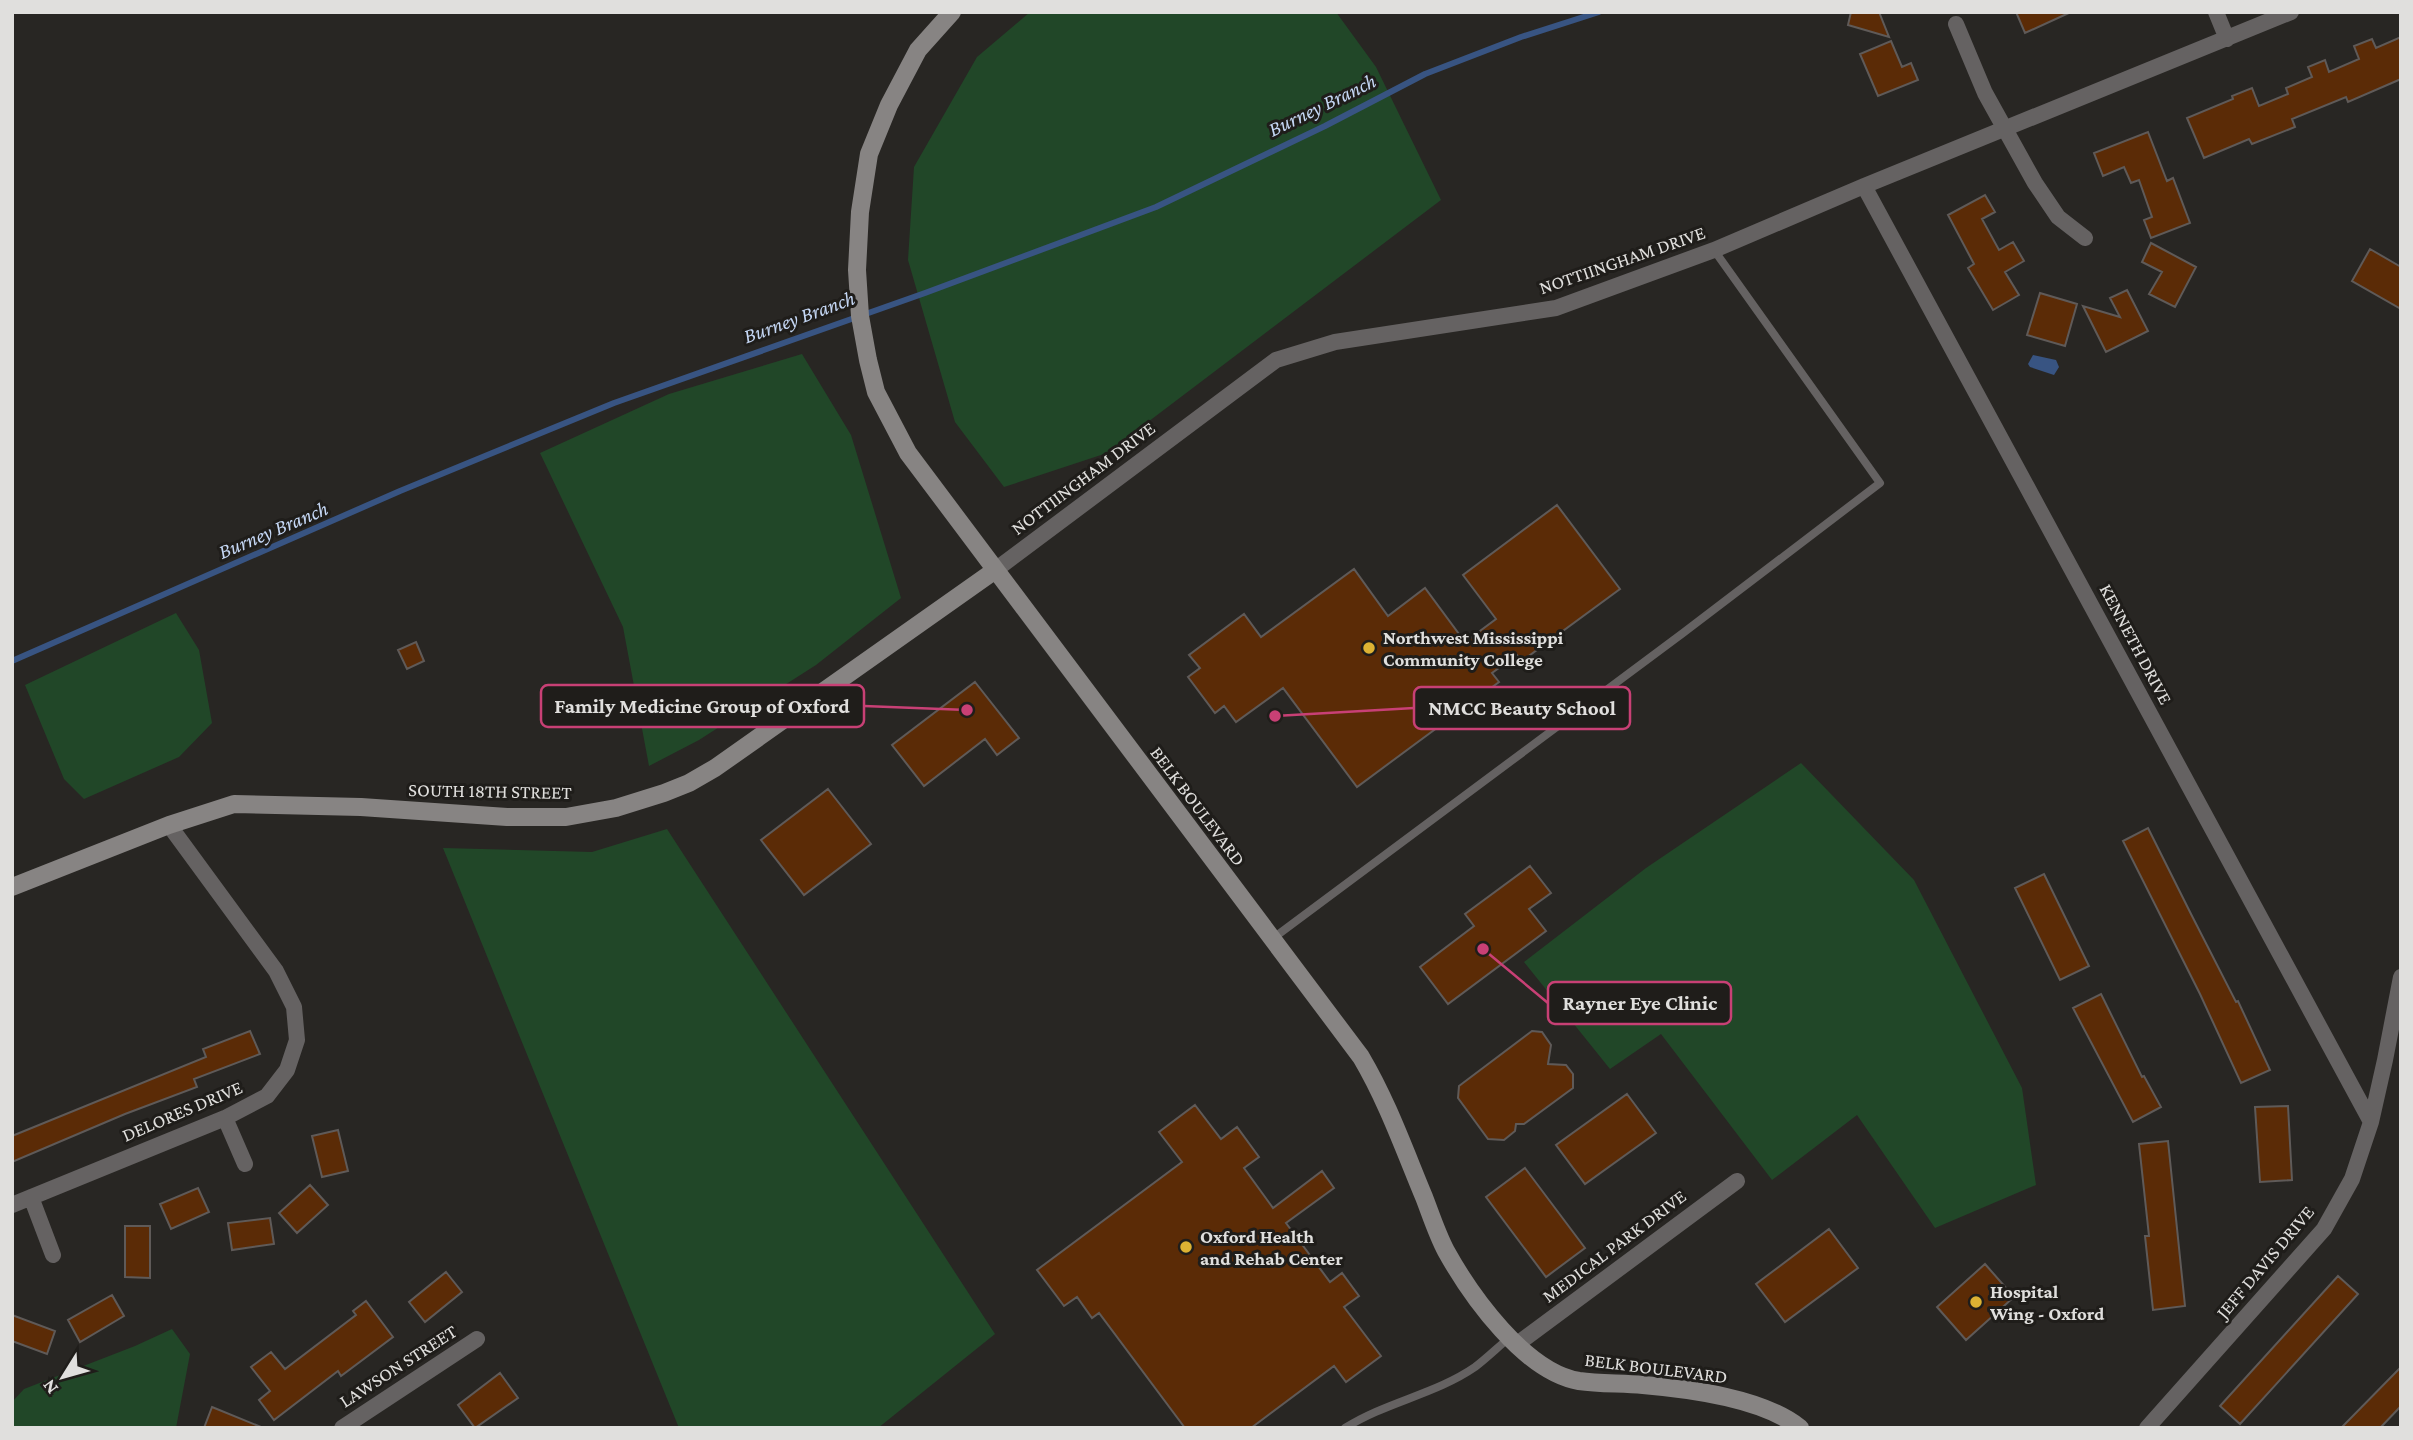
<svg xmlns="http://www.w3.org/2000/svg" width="2413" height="1440" font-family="'Crimson Pro',serif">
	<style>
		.green { fill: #214728 }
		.water { fill: #385482 }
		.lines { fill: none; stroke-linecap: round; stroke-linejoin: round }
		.stream { stroke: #385482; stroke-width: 6 }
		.building { fill: #5b2b06; stroke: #5f5a58; stroke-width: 2 }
		.lane { stroke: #656262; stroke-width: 8 }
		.street { stroke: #656262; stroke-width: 16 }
		.secondary { stroke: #878483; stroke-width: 18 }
		.poi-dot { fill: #dcb233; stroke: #1f1d1a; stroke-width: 2.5 }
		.labels { text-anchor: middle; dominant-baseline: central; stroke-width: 6; stroke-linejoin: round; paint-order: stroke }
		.street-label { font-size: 19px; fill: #e0dfdd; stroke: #1f1d1a }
		.poi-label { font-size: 19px; font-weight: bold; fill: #e0dfdd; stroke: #1f1d1a; text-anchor: start }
		.water-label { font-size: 21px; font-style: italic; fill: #c5d7f4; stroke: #1f1d1a }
		.leader { fill: none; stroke: #c84075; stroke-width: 2.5 }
		.callout-dot { fill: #c84075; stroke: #1f1d1a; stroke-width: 2.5 }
		.callout { fill: #1f1d1a; stroke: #c84075; stroke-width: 2.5 }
		.callout-label { font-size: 21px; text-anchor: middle; font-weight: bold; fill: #e0dfdd }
	</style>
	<rect width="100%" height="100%" fill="#282623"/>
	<path class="green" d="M 1030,12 L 1336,12 L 1376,67 L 1441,200 L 1107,453 L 1004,487 L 955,422 L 908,260 L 914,167 L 977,57 Z
		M 802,354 L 851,435 L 901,598 L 816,665 L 699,740 L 649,766 L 623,627 L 540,453 L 669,394 Z
		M 176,613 L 199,650 L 212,723 L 179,757 L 84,799 L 64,779 L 25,685 Z
		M 1801,763 L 1914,880 L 2022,1088 L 2036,1185 L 1935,1228 L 1857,1115 L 1772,1180 L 1661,1034 L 1610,1069 L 1524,962 L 1646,868 Z
		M 667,829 L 995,1334 L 878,1428 L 679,1428 L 443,848 L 592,852 Z
		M 172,1329 L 190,1354 L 176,1428 L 12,1428 L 12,1402 L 24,1389 L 135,1346 Z"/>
	<path class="water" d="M 2033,355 L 2056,360 L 2059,367 L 2054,375 L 2030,367 L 2028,364 Z"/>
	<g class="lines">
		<path class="stream" d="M 12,661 L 400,491 L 614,403 L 925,293 L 1156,207 L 1325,126 L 1425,74 L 1521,37 L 1599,12"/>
	</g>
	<path class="building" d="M 1851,12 L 1879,12 L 1889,37 L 1848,25 Z
		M 2016,12 L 2071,12 L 2025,33 Z
		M 2401,37 L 2401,79 L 2348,102 L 2346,97 L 2292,119 L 2295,127 L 2252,144 L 2249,139 L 2204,158 L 2187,118 L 2233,99 L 2232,96 L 2252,88 L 2259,106 L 2288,94 L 2286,88 L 2312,77 L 2308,67 L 2325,60 L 2329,72 L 2359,59 L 2354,46 L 2372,39 L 2376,48 Z
		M 1891,41 L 1902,67 L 1911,63 L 1918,80 L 1878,96 L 1860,54 Z
		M 2148,132 L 2167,181 L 2173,178 L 2190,223 L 2151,238 L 2144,220 L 2152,217 L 2139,180 L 2131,183 L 2124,167 L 2103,176 L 2094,153 Z
		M 1985,195 L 1995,212 L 1982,219 L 1999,250 L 2013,242 L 2024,261 L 2005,272 L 2019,295 L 1993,310 L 1968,268 L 1974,264 L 1948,215 Z
		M 2151,243 L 2196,267 L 2175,307 L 2149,294 L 2162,272 L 2142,262 Z
		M 2370,249 L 2401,267 L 2401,309 L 2352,281 Z
		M 2127,290 L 2148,331 L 2106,352 L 2083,306 L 2120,317 L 2110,298 Z
		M 2040,293 L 2077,304 L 2065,346 L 2027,335 Z
		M 1557,505 L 1620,589 L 1522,661 L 1517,655 L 1492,673 L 1499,682 L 1357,787 L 1283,688 L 1236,722 L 1224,706 L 1215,713 L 1188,677 L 1200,668 L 1189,655 L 1244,614 L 1261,637 L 1354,569 L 1388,616 L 1425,588 L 1465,642 L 1496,619 L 1463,575 Z
		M 416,642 L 424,661 L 407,669 L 398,650 Z
		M 975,682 L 1019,738 L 997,755 L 985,739 L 924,786 L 892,745 Z
		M 828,789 L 871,844 L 804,895 L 761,840 Z
		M 2148,828 L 2191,914 L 2236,1002 L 2238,1001 L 2270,1070 L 2241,1083 L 2200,994 L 2123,841 Z
		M 1530,866 L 1551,893 L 1529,909 L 1546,931 L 1448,1004 L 1420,967 L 1474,926 L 1465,914 Z
		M 2044,874 L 2089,966 L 2060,980 L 2015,888 Z
		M 2101,994 L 2142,1077 L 2144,1076 L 2161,1107 L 2133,1122 L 2073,1008 Z
		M 250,1031 L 260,1054 L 194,1079 L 197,1087 L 125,1114 L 12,1162 L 12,1136 L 206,1057 L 203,1049 Z
		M 1532,1031 L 1542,1032 L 1551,1045 L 1548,1064 L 1566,1065 L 1573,1074 L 1573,1088 L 1524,1124 L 1516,1124 L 1515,1131 L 1504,1140 L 1488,1139 L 1458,1098 L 1459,1086 Z
		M 1627,1094 L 1656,1133 L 1585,1184 L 1556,1145 Z
		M 1195,1105 L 1221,1139 L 1237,1127 L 1259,1157 L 1244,1168 L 1273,1208 L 1322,1171 L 1334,1188 L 1286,1223 L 1330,1282 L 1342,1273 L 1359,1296 L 1344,1307 L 1381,1356 L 1346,1382 L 1334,1366 L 1251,1428 L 1185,1428 L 1099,1313 L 1092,1318 L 1077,1297 L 1064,1306 L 1037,1270 L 1182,1162 L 1159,1132 Z
		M 2288,1106 L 2292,1180 L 2260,1182 L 2255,1107 Z
		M 338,1130 L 348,1171 L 322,1177 L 312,1136 Z
		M 2168,1141 L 2185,1306 L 2153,1310 L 2145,1236 L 2149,1236 L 2139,1144 Z
		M 1525,1168 L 1585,1248 L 1546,1277 L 1486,1197 Z
		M 310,1185 L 328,1205 L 297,1233 L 279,1213 Z
		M 198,1188 L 209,1212 L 171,1229 L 160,1204 Z
		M 270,1218 L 274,1244 L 232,1250 L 228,1223 Z
		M 125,1226 L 150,1226 L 150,1278 L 125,1277 Z
		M 1829,1229 L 1858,1268 L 1785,1322 L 1756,1284 Z
		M 1985,1264 L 2014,1297 L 1966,1340 L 1937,1307 Z
		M 446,1272 L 462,1292 L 425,1322 L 409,1302 Z
		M 2338,1276 L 2358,1294 L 2240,1424 L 2220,1406 Z
		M 112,1295 L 124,1316 L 80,1342 L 68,1320 Z
		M 366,1301 L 393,1337 L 341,1376 L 338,1371 L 274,1420 L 259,1400 L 270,1391 L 251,1367 L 271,1352 L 285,1369 L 356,1315 L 353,1311 Z
		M 12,1315 L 55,1331 L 47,1354 L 12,1341 Z
		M 2401,1367 L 2401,1406 L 2380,1428 L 2341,1428 Z
		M 500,1373 L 518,1398 L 475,1428 L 458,1405 Z
		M 212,1407 L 261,1427 L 261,1428 L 204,1428 Z"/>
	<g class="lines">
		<path class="lane" d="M 1272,939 L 1683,633 L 1880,483 L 1714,250
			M 1345,1428 C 1386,1402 1436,1394 1475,1367 C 1487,1358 1498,1347 1509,1338"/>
		<path class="street" d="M 2216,12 L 2227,39
			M 1956,24 L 1985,93 L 2035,183 L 2058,217 L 2085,238
			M 1864,186 L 2371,1122
			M 994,571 L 1276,360 L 1335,342 L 1556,308 L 1714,250 L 1864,186 L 2291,12
			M 225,1118 L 245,1164
			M 31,1197 L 53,1255
			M 12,1205 L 225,1118 L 267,1096 L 287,1070 L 297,1040 L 294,1007 L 276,971 L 169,825
			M 1516,1345 L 1737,1181
			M 342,1428 L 477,1339
			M 2147,1428 L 2324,1229 L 2352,1179 L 2371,1122 L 2385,1060 L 2401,977"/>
		<path class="secondary" d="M 952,12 L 918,50 L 889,105 L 869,154 L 860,212 L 857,270 L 860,316 L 868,360 L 876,392 L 908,453 L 1361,1057 C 1387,1101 1404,1149 1424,1197 C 1431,1215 1437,1234 1446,1251 C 1471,1296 1525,1372 1579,1381 C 1600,1384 1622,1383 1643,1385 C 1690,1389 1763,1398 1800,1428
			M 12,887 L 169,825 L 234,804 L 361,807 L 507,817 L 566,817 L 616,808 L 664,793 L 689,783 L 715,768 L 994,571"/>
	</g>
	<g class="poi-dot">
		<circle cx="1369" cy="648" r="7"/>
		<circle cx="1186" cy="1247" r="7"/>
		<circle cx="1976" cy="1302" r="7"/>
	</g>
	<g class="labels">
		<g class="street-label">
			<text transform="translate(1622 260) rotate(-19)">NOTTIINGHAM DRIVE</text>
			<text transform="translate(1083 478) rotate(-37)">NOTTIINGHAM DRIVE</text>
			<text transform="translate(2136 644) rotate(62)">KENNETH DRIVE</text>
			<text transform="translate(490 791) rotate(1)">SOUTH 18TH STREET</text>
			<text transform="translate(1198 806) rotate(53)">BELK BOULEVARD</text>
			<text transform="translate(182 1111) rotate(-23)">DELORES DRIVE</text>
			<text transform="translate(1614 1246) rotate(-37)">MEDICAL PARK DRIVE</text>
			<text transform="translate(2265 1262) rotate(-50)">JEFF DAVIS DRIVE</text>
			<text transform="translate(398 1366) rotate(-33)">LAWSON STREET</text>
			<text transform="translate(1656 1368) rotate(7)">BELK BOULEVARD</text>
		</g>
		<g class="poi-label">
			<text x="1383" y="637">Northwest Mississippi<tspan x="1383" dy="22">Community College</tspan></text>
			<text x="1200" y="1236">Oxford Health<tspan x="1200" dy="22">and Rehab Center</tspan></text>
			<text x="1990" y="1291">Hospital<tspan x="1990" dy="22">Wing - Oxford</tspan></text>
		</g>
		<g class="water-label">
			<text transform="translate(1322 105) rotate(-26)">Burney Branch</text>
			<text transform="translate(799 317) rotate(-20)">Burney Branch</text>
			<text transform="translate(273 530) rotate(-23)">Burney Branch</text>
		</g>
	</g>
	<path class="leader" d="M967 710L864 706M1275 716L1414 708M1483 949L1548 1003"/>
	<g class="callout-dot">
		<circle cx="967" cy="710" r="7"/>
		<circle cx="1275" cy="716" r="7"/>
		<circle cx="1483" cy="949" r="7"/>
	</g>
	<g class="callout">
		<rect x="541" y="685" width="323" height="42" rx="7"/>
		<rect x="1414" y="687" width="216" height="42" rx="7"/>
		<rect x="1548" y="982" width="183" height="42" rx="7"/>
	</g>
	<g class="callout-label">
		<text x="702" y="713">Family Medicine Group of Oxford</text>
		<text x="1522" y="715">NMCC Beauty School</text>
		<text x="1640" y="1010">Rayner Eye Clinic</text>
	</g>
	<rect width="2413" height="1440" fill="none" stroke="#e0dfdd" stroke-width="28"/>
	<g transform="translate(63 1377) rotate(233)" stroke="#1f1d1a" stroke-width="5" paint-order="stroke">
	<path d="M0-5L12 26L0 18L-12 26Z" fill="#e0dfdd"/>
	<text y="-10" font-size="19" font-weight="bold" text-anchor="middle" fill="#e0dfdd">N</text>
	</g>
</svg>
